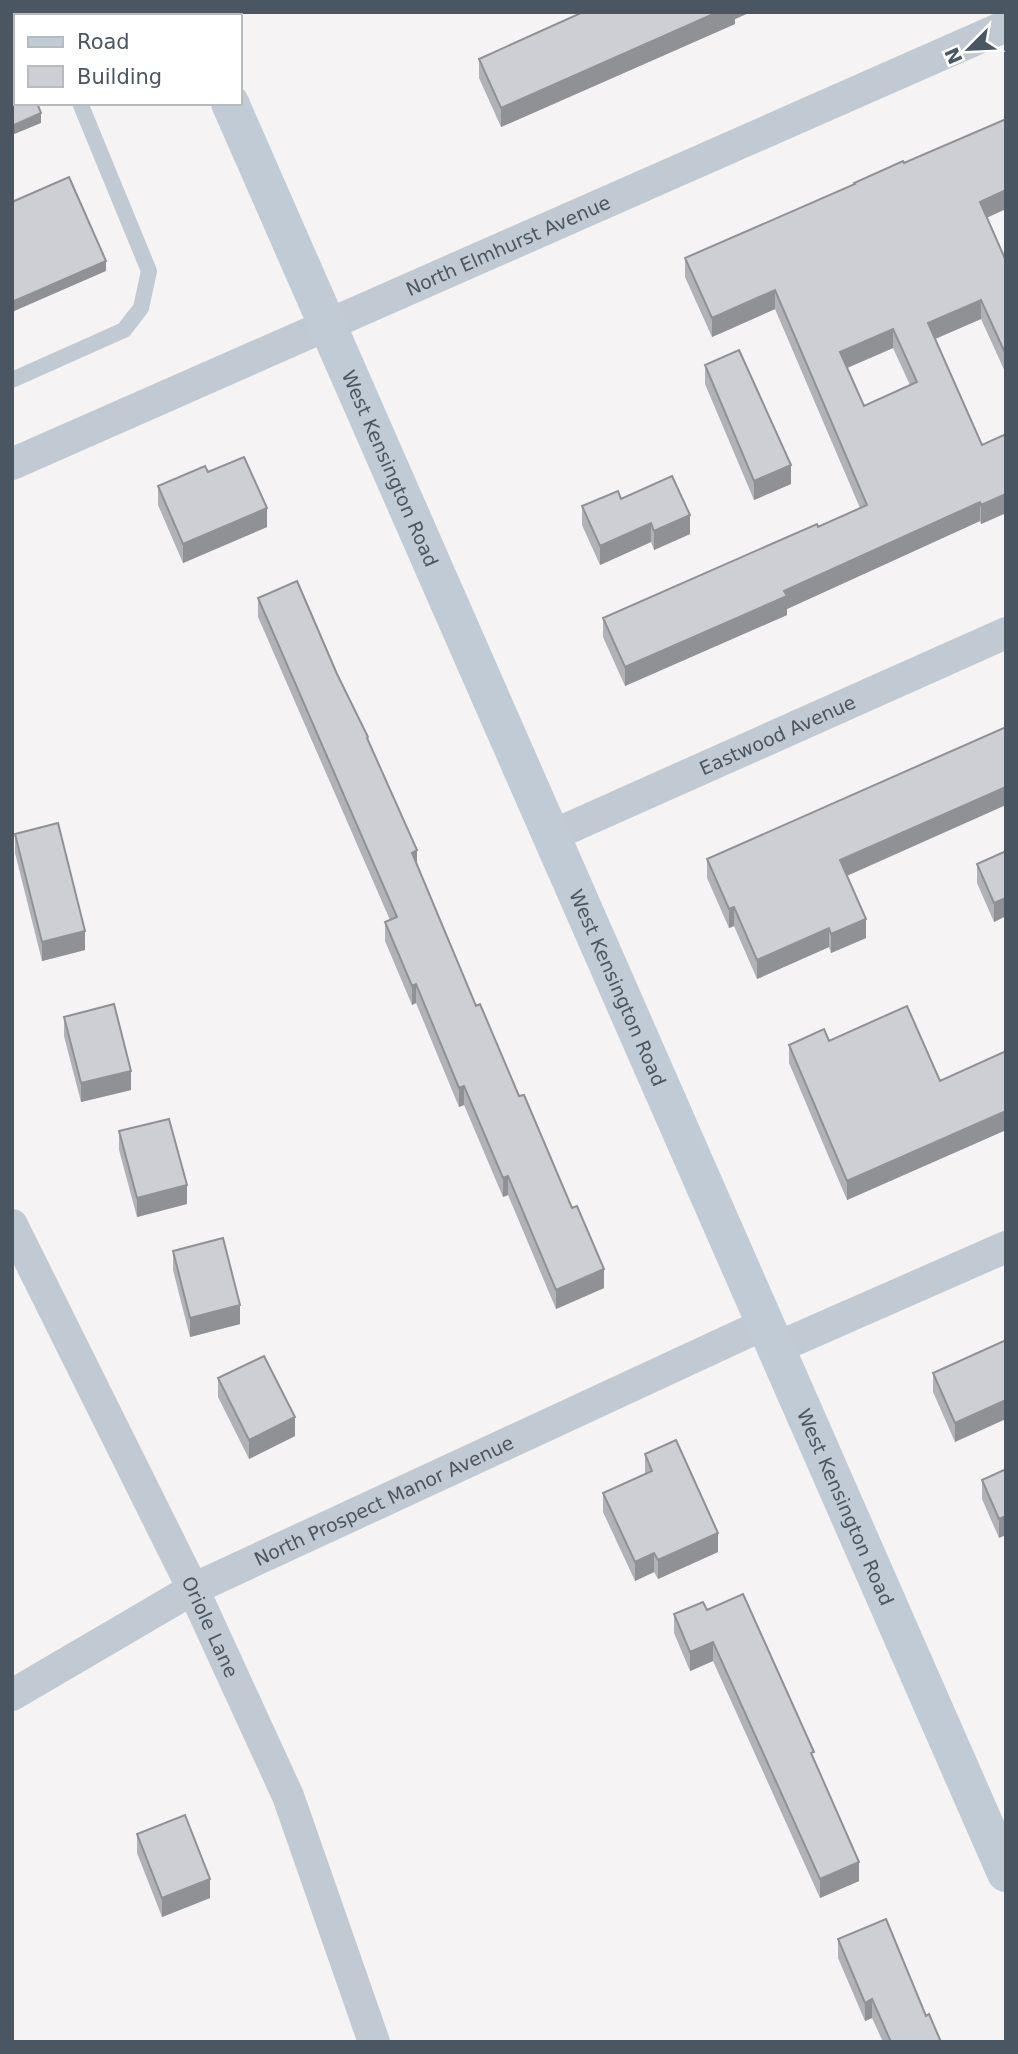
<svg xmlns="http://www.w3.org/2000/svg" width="1018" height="2054" viewBox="0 0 1018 2054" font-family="'DejaVu Sans',sans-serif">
	<rect width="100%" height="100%" fill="#f5f3f3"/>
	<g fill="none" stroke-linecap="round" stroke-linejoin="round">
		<!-- lane -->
		<path stroke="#c1cad2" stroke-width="16" d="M 42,12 L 43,16
			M 12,380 L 124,330 L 141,308 L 149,271 L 80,103"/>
		<!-- street -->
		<g stroke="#c1cad2" stroke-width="32">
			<path id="s1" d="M 12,464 L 1006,26"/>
			<path id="s2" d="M 551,836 L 1006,633"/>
			<path id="s3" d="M 12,1225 L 193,1589 L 288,1796 L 374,2042"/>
			<path d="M 776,1348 L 1006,1247"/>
			<path id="s4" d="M 12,1695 L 193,1589 L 765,1324"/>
		</g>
		<!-- secondary -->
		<g stroke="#c1cbd6" stroke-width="38">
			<path d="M 190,12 L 191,16"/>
			<path id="s5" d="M 230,103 L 1006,1873"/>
		</g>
	</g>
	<!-- wall -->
	<path fill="#b0b2b7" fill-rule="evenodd" d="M 583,12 L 751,12 L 735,19 L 735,24 L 501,127 L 479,78 L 479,59 Z
		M 904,163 L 987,218 L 1006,261 L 1006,374 L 981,319 L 935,339 L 982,445 L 1006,434 L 1006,513 L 981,524 L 980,521 L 787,609 L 787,615 L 625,686 L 603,637 L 603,618 L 860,508 L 775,309 L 712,337 L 685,277 L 685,258 L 854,185 L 854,183 ZM 893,348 L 910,385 L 864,406 L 847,368 Z
		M 705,365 L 791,484 L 754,500 L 705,384 Z
		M 208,472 L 267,527 L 183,563 L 158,505 L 158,486 Z
		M 621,499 L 690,534 L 654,550 L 651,542 L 600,565 L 582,525 L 582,506 Z
		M 258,598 L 337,674 L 368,742 L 417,865 L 476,1006 L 519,1096 L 604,1288 L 556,1309 L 508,1195 L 503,1197 L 464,1105 L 459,1107 L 416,1003 L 412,1005 L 385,941 L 385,922 L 390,920 L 258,617 Z
		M 15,834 L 85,950 L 42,961 L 15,853 Z
		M 1006,851 L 1006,916 L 994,922 L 977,883 L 977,864 Z
		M 707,859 L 847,876 L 866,938 L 831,953 L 829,947 L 757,979 L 734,926 L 729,928 L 707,878 Z
		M 64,1017 L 131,1090 L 81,1102 L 64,1036 Z
		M 829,1041 L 940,1081 L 1006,1051 L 1006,1130 L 847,1200 L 789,1063 L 789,1045 Z
		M 119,1131 L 187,1204 L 137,1217 L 119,1150 Z
		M 173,1251 L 240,1324 L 190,1337 L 173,1270 Z
		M 1006,1340 L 955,1442 L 933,1392 L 933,1373 Z
		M 218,1378 L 295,1436 L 249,1459 L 218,1397 Z
		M 645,1454 L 718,1552 L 658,1579 L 654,1572 L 635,1581 L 603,1512 L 603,1493 L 645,1474 Z
		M 1006,1469 L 999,1538 L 982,1499 L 982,1480 Z
		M 707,1610 L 859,1881 L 820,1898 L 713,1661 L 690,1671 L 674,1633 L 674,1614 Z
		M 137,1834 L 210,1898 L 162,1917 L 137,1853 Z
		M 838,1939 L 926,2016 L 941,2042 L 883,2042 L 872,2018 L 865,2021 L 838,1958 Z"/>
	<!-- shaded-wall -->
	<path fill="#909195" d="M 718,12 L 751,12 L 735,19 L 735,24 L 501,127 L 501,108 Z
		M 41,113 L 41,123 L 12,135 L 12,126 Z
		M 1006,190 L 1006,209 L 980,221 L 980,202 Z
		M 106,261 L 106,271 L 12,312 L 12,302 Z
		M 775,290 L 775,309 L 712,337 L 712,318 Z
		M 981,300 L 981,319 L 928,342 L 928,323 Z
		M 893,329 L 893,348 L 840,371 L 840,352 Z
		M 791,465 L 791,484 L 754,500 L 754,481 Z
		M 1006,494 L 1006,513 L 981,524 L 981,505 Z
		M 980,502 L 980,521 L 787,609 L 787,615 L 625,686 L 625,667 L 784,591 Z
		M 267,508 L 267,527 L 183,563 L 183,544 Z
		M 690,515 L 690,534 L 654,550 L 654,531 Z
		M 651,523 L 651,542 L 600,565 L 600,546 Z
		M 1006,787 L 1006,805 L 840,879 L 840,860 Z
		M 417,850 L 417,869 L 412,853 Z
		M 1006,898 L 1006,916 L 994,922 L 994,903 Z
		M 734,907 L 734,926 L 729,928 L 729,909 Z
		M 866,919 L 866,938 L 831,953 L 831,934 Z
		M 829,928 L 829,947 L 757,979 L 757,960 Z
		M 85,931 L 85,950 L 42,961 L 42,942 Z
		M 416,984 L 416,1003 L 412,1005 L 412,986 Z
		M 131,1071 L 131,1090 L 81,1102 L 81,1083 Z
		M 464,1086 L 464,1105 L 459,1107 L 459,1088 Z
		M 1006,1111 L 1006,1130 L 847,1200 L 847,1181 Z
		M 508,1176 L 508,1195 L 503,1197 L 503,1178 Z
		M 187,1185 L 187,1204 L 137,1217 L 137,1198 Z
		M 604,1269 L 604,1288 L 556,1309 L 556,1290 Z
		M 240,1305 L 240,1324 L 190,1337 L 190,1318 Z
		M 1006,1400 L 1006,1419 L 955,1442 L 955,1423 Z
		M 295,1417 L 295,1436 L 249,1459 L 249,1440 Z
		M 1006,1516 L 1006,1535 L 999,1538 L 999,1519 Z
		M 718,1533 L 718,1552 L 658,1579 L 658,1560 Z
		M 654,1553 L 654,1572 L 635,1581 L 635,1562 Z
		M 713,1642 L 713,1661 L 690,1671 L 690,1652 Z
		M 859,1862 L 859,1881 L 820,1898 L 820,1879 Z
		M 210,1879 L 210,1898 L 162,1917 L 162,1898 Z
		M 872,1999 L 872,2018 L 865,2021 L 865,2003 Z"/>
	<!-- building -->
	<path fill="#cdcfd5" stroke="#909195" stroke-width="2" fill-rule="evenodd" d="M 583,12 L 718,12 L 501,108 L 479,59 Z
		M 12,47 L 16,55 L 16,103 L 37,103 L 41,113 L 12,126 Z
		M 1006,119 L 1006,190 L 980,202 L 1006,261 L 1006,355 L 981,300 L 928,323 L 982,445 L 1006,434 L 1006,494 L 981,505 L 980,502 L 784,591 L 787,596 L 625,667 L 603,618 L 817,524 L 818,527 L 867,505 L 775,290 L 712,318 L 685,258 L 855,184 L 854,183 L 903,161 L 904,163 ZM 893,329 L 917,382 L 864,406 L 840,352 Z
		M 69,177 L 106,261 L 12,302 L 12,202 Z
		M 739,350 L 791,465 L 754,481 L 705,365 Z
		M 244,457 L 267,508 L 183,544 L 158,486 L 205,466 L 208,472 Z
		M 672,476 L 690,515 L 654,531 L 651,523 L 600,546 L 582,506 L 618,491 L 621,499 Z
		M 297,581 L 337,674 L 368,737 L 367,738 L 417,850 L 412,853 L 476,1006 L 480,1004 L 519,1096 L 524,1095 L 572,1208 L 577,1206 L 604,1269 L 556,1290 L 508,1176 L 503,1178 L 464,1086 L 459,1088 L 416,984 L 412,986 L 385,922 L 397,917 L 258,598 Z
		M 1006,727 L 1006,787 L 840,860 L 866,919 L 831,934 L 829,928 L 757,960 L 734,907 L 729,909 L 707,859 Z
		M 58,823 L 85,931 L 42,942 L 15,834 Z
		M 1006,851 L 1006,898 L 994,903 L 977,864 Z
		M 114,1004 L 131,1071 L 81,1083 L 64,1017 Z
		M 907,1006 L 940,1081 L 1006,1051 L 1006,1111 L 847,1181 L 789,1045 L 824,1029 L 829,1041 Z
		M 169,1119 L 187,1185 L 137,1198 L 119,1131 Z
		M 223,1238 L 240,1305 L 190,1318 L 173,1251 Z
		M 1006,1340 L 1006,1400 L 955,1423 L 933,1373 Z
		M 264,1356 L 295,1417 L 249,1440 L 218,1378 Z
		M 676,1440 L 718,1533 L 658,1560 L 654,1553 L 635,1562 L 603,1493 L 652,1471 L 645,1454 Z
		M 1006,1469 L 1006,1516 L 999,1519 L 982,1480 Z
		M 743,1594 L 814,1752 L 811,1753 L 859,1862 L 820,1879 L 713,1642 L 690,1652 L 674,1614 L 703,1602 L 707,1610 Z
		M 185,1815 L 210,1879 L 162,1898 L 137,1834 Z
		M 886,1919 L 926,2016 L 929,2014 L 941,2042 L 891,2042 L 872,1999 L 865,2003 L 838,1939 Z"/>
	<g text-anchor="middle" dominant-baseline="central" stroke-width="7" stroke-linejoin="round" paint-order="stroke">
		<!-- street labels -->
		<g font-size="19" fill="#4a5661" stroke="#fff">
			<text stroke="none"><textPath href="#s1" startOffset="542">North Elmhurst Avenue</textPath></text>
			<text stroke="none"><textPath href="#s5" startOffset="399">West Kensington Road</textPath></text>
			<text stroke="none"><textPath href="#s2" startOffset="248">Eastwood Avenue</textPath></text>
			<text stroke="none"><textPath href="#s5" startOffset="966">West Kensington Road</textPath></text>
			<text stroke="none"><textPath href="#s4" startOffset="420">North Prospect Manor Avenue</textPath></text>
			<text stroke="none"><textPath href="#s5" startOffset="1533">West Kensington Road</textPath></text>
			<text stroke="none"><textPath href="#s3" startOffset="448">Oriole Lane</textPath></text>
		</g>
	</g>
	<!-- border -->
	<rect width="1018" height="2054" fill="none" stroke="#4a5661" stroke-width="28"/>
	<!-- legend -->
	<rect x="14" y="14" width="228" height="91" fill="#ffffff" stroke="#b7bbc0" stroke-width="2"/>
	<rect x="28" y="37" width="35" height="10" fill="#c1cbd6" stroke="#b7bbc0" stroke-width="2"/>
	<text x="77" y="49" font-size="21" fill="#4a5661">Road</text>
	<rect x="28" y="66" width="35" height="21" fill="#cdcfd5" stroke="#b7bbc0" stroke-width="2"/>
	<text x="77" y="84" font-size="21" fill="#4a5661">Building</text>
	<!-- north arrow -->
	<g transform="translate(969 49) rotate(246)" stroke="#ffffff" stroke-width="5" paint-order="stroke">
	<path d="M0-5L12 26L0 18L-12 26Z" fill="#4a5661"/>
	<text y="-10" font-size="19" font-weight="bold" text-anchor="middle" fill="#4a5661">N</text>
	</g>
</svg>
